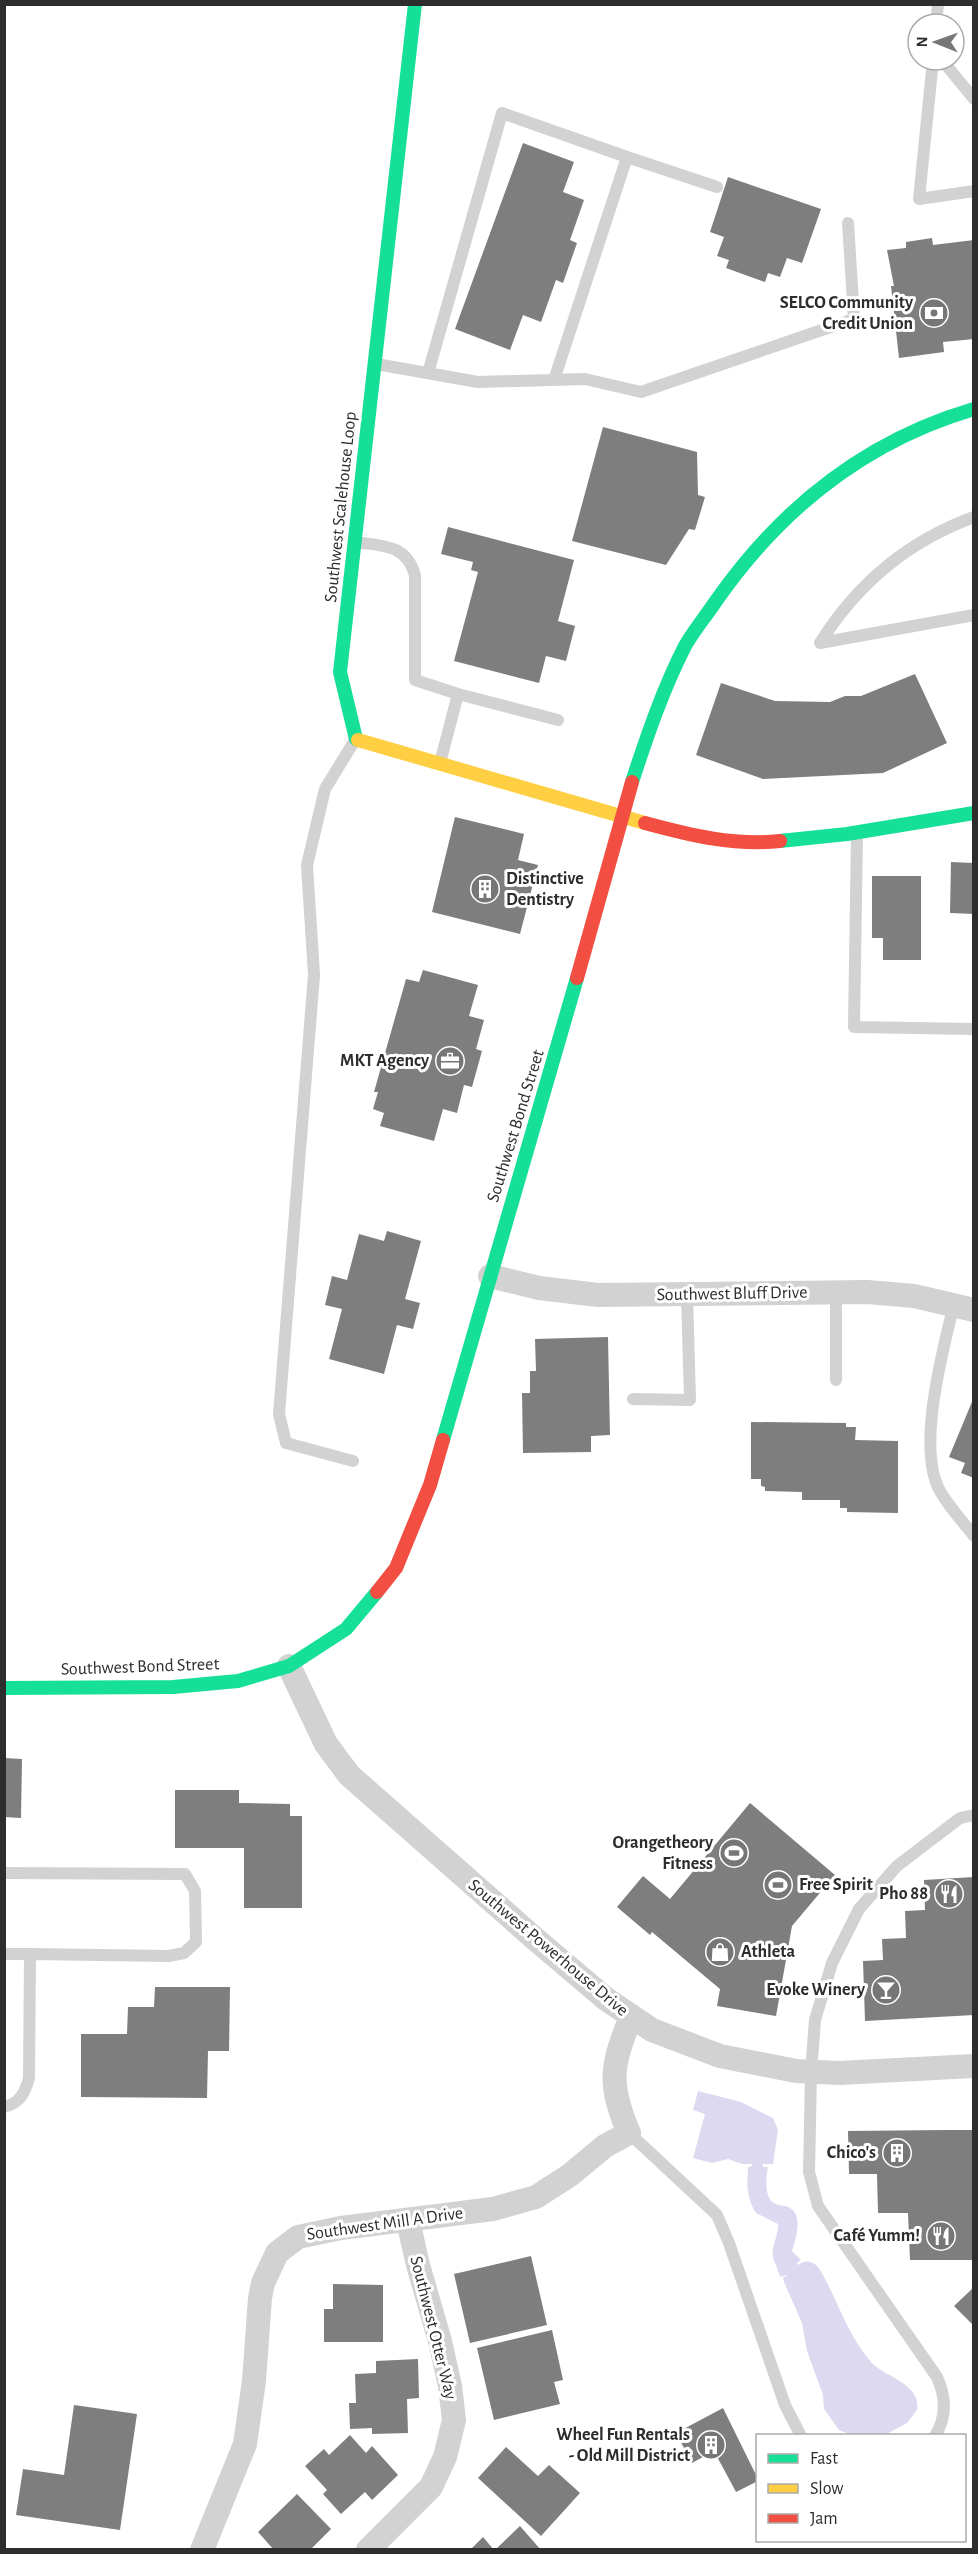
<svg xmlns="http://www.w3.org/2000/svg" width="978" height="2554" viewBox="0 0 978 2554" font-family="'Alegreya Sans',sans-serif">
	<rect width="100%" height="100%" fill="#fff"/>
	<!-- water -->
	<path fill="#ddd9f0" d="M 698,2091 L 741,2102 L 773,2118 L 778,2130 L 773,2164 L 763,2164 L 763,2167 L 768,2167 C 766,2176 764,2198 774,2203 C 778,2206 784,2205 788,2207 C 804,2213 796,2239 792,2251 L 801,2260 L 797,2263 L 798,2265 C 806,2259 813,2261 819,2268 C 838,2300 846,2333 871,2362 C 883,2376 922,2384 917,2410 L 907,2423 L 885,2435 L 851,2435 L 839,2430 L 824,2409 L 823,2395 L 807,2351 L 802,2323 L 784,2282 L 783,2278 L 789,2274 L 781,2277 C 777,2272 778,2268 775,2263 C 768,2249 779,2238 778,2224 L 756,2213 C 746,2197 747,2184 748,2167 L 751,2167 L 752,2164 L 742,2164 L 728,2159 L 712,2163 L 693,2158 L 705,2114 L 693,2110 Z"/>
	<!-- building -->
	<path fill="#7e7e7e" d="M 523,143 L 574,162 L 563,192 L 584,200 L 570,240 L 577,243 L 563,283 L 556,280 L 541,322 L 523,315 L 510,350 L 455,329 Z
		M 728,177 L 821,209 L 802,263 L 787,258 L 780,277 L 768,273 L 765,282 L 726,268 L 729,260 L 717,256 L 724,237 L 710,232 Z
		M 932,238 L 933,245 L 974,240 L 974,339 L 943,342 L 944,352 L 899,358 L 891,286 L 894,286 L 887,250 L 906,248 L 906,242 Z
		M 603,427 L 697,452 L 698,495 L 705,497 L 695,530 L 689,529 L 666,565 L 572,541 Z
		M 448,527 L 574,560 L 558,621 L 575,626 L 566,661 L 546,656 L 539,683 L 454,661 L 478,572 L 471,570 L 473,562 L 441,554 Z
		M 915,674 L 947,743 L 883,773 L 763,779 L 696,755 L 721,683 L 775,701 L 830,702 L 845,696 L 861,696 Z
		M 455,817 L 524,834 L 518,860 L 538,865 L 520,934 L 432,912 Z
		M 951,862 L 974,863 L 974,914 L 950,913 Z
		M 872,876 L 921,876 L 921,960 L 883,960 L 883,938 L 872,938 Z
		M 423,970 L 478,985 L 469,1016 L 484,1020 L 476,1049 L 482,1051 L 472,1087 L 464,1085 L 457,1113 L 443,1109 L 434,1141 L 380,1126 L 384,1113 L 373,1109 L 378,1092 L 374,1092 L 406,979 L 419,982 Z
		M 387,1231 L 421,1241 L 405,1299 L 420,1303 L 413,1329 L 397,1325 L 384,1374 L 329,1359 L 342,1309 L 325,1305 L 332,1276 L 347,1280 L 359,1234 L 384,1241 Z
		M 608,1337 L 610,1435 L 591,1436 L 591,1452 L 523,1453 L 522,1393 L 530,1393 L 530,1371 L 536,1371 L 535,1339 Z
		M 974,1397 L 974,1478 L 961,1473 L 965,1463 L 949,1457 Z
		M 751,1422 L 846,1423 L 846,1427 L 856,1427 L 855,1440 L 898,1441 L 898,1513 L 847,1512 L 847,1508 L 840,1508 L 840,1500 L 802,1500 L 802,1492 L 765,1491 L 765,1487 L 761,1486 L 761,1479 L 751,1479 Z
		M 4,1758 L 22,1759 L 21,1818 L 4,1817 Z
		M 175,1790 L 239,1790 L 239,1803 L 290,1804 L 290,1816 L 302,1816 L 302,1908 L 244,1908 L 244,1848 L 175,1848 Z
		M 750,1803 L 835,1875 L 792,1926 L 776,2016 L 717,2006 L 720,1989 L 652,1932 L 650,1935 L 617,1907 L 643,1876 L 670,1899 Z
		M 974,1877 L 974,2015 L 865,2021 L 863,1961 L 883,1960 L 882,1939 L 906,1938 L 905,1911 L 925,1910 L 924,1880 Z
		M 155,1987 L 230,1987 L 229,2051 L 208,2051 L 207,2098 L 81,2097 L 81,2034 L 127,2034 L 128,2007 L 154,2007 Z
		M 946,2130 L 974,2130 L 974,2260 L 910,2260 L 908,2213 L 878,2213 L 877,2174 L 849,2174 L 848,2131 Z
		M 531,2256 L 547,2325 L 470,2343 L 454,2274 Z
		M 333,2284 L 383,2285 L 383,2342 L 324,2342 L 324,2309 L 333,2309 Z
		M 974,2287 L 974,2326 L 954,2306 Z
		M 552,2330 L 563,2380 L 554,2382 L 560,2404 L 494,2420 L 477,2348 Z
		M 418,2359 L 419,2398 L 407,2399 L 408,2433 L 372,2434 L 372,2428 L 350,2429 L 349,2403 L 356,2403 L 355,2374 L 376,2373 L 376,2361 Z
		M 74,2405 L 137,2414 L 120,2530 L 16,2515 L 23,2469 L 64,2475 Z
		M 723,2408 L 758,2479 L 758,2481 L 736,2492 L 714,2451 L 692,2463 L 676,2433 Z
		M 350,2435 L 366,2453 L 372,2446 L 398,2475 L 372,2500 L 365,2492 L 341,2514 L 323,2494 L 327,2490 L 305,2466 L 324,2449 L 329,2455 Z
		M 506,2447 L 538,2476 L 549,2465 L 580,2493 L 541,2536 L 478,2478 Z
		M 297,2494 L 331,2529 L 310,2550 L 274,2550 L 258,2532 Z
		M 520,2526 L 541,2550 L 495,2550 Z
		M 483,2537 L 494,2550 L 470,2550 Z"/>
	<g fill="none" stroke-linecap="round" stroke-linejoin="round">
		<!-- lane -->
		<path stroke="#d2d2d2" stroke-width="12" d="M 936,24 L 938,4
			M 933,60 L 919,199 L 974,191
			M 942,60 L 974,99
			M 627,157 L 717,187
			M 376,364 L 478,382 L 585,379 L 641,392 L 854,319 L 848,223
			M 428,373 L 502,113 L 627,157 L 554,380
			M 974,517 C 908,541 857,584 820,643 L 974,615
			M 355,542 C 383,546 406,544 415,575 L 415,680 L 458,694 L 440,763
			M 458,694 L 558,720
			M 857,834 L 854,1027 L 974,1029
			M 836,1293 L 836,1380
			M 954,1304 C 943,1350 916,1448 940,1491 C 949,1507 963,1522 974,1536
			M 633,1399 L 690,1400 L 687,1295
			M 353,1461 L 286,1443 L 279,1414 L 314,975 L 307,865 L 325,789 L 355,740
			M 4,1873 L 185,1874 L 195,1891 L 196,1942 L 184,1953 L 169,1956 L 30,1954 L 29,2078 C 25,2093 20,2103 4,2107
			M 4,1954 L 30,1954
			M 629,2133 L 717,2215 L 729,2243 L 785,2405 L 801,2436
			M 935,2436 C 947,2417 946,2397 937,2377 L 818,2206 L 809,2172 L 811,2072 L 815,2020 L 832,1963 L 859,1909 L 897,1866 L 960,1818 L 974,1815"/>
		<!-- street -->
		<path stroke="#d2d2d2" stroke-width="24" d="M 490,1276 L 539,1288 L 598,1295 L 867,1292 L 914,1296 L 974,1310
			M 289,1666 L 326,1744 L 349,1775 L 534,1938 L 606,1999 L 652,2030 L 720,2056 L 796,2071 L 839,2073 L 974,2066
			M 202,2550 L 245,2444 L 254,2381 L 260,2298 L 263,2283 L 277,2253 L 298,2237 L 341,2228 L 493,2209 L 536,2197 L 570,2175 L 605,2146 L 629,2133 C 608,2084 611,2066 631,2017
			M 368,2550 L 431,2487 L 445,2457 L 454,2420 L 450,2386 L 440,2341 L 418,2265 L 408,2221"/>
		<!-- fast -->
		<path stroke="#16e098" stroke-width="14" d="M 358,740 L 356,739 L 340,672 L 415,4
			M 632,782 C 647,736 663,689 685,646 C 694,630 706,616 716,601 C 781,508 865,441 974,409
			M 780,841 L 847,834 L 974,813
			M 443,1440 L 577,978
			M 4,1688 L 173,1687 L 238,1681 L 289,1666 L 346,1629 L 377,1592"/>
		<!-- slow -->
		<path stroke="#ffcf43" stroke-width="14" d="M 358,740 L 645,823"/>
		<!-- jam -->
		<path stroke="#f24e42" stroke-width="14" d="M 645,823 C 689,835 734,846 780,841
			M 577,978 L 632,782
			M 377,1592 L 396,1568 L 430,1485 L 443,1440"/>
	</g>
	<!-- icons -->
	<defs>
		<g id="bank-disc" transform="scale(1.5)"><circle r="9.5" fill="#767676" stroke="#fff"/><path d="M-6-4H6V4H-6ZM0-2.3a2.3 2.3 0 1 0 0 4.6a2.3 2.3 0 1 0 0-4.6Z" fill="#fff"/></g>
		<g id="building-disc" transform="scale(1.5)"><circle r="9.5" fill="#767676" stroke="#fff"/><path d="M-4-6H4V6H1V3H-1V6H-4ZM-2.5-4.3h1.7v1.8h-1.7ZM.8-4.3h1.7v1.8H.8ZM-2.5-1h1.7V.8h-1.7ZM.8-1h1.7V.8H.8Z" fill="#fff"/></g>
		<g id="office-disc" transform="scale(1.5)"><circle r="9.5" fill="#767676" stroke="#fff"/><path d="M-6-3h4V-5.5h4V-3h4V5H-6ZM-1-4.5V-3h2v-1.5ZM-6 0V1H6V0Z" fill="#fff"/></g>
		<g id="stadium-disc" transform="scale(1.5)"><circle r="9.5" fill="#767676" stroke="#fff"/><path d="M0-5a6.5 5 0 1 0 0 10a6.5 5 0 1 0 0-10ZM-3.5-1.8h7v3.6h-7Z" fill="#fff"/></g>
		<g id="restaurant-disc" transform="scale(1.5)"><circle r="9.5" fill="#767676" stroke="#fff"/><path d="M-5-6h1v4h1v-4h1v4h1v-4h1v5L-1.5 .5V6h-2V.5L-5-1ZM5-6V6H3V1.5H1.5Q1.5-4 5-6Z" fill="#fff"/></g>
		<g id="shop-disc" transform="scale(1.5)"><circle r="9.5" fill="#767676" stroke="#fff"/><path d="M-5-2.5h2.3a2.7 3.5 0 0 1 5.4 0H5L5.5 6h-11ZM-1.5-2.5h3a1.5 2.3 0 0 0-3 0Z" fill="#fff"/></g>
		<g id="bar-disc" transform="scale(1.5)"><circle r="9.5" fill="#767676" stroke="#fff"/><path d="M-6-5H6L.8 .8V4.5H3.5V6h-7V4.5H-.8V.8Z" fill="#fff"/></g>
	</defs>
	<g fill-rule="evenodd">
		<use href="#bank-disc" x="934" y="313"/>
		<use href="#building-disc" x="485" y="889"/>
		<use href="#office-disc" x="450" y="1061"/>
		<use href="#stadium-disc" x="734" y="1853"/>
		<use href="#stadium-disc" x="778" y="1885"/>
		<use href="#restaurant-disc" x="949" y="1894"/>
		<use href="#shop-disc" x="720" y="1952"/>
		<use href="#bar-disc" x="886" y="1990"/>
		<use href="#building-disc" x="897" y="2153"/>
		<use href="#restaurant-disc" x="941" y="2236"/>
		<use href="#building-disc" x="711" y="2445"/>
	</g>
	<g text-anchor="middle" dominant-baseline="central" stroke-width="6" stroke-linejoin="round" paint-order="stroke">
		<!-- poi labels -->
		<g font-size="18" font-weight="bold" fill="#2d2d2d" stroke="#fff" text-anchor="end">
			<text x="913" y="303">SELCO Community<tspan x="913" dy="21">Credit Union</tspan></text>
			<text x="506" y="879" text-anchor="start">Distinctive<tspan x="506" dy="21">Dentistry</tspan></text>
			<text x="429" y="1061">MKT Agency</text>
			<text x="713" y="1843">Orangetheory<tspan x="713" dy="21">Fitness</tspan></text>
			<text x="799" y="1885" text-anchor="start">Free Spirit</text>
			<text x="928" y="1894">Pho 88</text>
			<text x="741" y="1952" text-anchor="start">Athleta</text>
			<text x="865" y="1990">Evoke Winery</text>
			<text x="876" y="2153">Chico's</text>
			<text x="920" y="2236">Café Yumm!</text>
			<text x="690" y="2435">Wheel Fun Rentals<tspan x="690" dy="21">- Old Mill District</tspan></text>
		</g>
		<!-- street labels -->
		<g font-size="18" fill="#2d2d2d" stroke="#fff">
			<text transform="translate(341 507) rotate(-84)">Southwest Scalehouse Loop</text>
			<text transform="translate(516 1126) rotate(-73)">Southwest Bond Street</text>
			<text transform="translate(732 1294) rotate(-1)">Southwest Bluff Drive</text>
			<text transform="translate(140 1667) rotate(-2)">Southwest Bond Street</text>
			<text transform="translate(548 1948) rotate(40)">Southwest Powerhouse Drive</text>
			<text transform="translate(385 2224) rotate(-8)">Southwest Mill A Drive</text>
			<text transform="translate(433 2328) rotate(76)">Southwest Otter Way</text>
		</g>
	</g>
	<!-- border -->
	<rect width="978" height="2554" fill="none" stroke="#2d2d2d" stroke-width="12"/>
	<!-- legend -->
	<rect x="756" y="2434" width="210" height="108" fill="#ffffff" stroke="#ababab" stroke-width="1.5"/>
	<rect x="768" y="2454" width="30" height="9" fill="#16e098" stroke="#ababab" stroke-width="1.5"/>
	<text x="810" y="2464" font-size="18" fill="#2d2d2d">Fast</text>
	<rect x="768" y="2484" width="30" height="9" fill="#ffcf43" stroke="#ababab" stroke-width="1.5"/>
	<text x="810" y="2494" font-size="18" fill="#2d2d2d">Slow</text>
	<rect x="768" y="2514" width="30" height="9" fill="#f24e42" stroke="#ababab" stroke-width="1.5"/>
	<text x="810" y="2524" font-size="18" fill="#2d2d2d">Jam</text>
	<!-- north arrow -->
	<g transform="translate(936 42) rotate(271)"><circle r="28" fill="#ffffff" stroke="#ababab" stroke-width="1.5"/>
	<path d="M0-4.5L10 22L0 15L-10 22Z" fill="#767676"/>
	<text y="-9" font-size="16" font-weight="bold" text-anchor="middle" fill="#2d2d2d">N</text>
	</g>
</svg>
